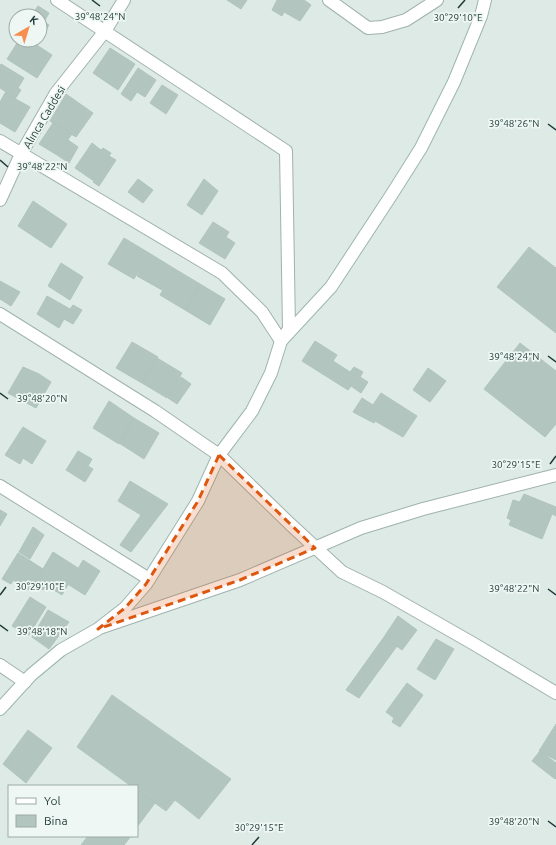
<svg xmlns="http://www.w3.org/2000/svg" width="556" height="845" viewBox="0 0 556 845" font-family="Ubuntu,sans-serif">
	<rect width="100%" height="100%" fill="#ddeae6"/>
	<!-- building -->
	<path fill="#b3c5bf" stroke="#b0c4be" d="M 227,0 L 247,0 L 241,9 Z
		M 277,0 L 304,0 L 311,5 L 300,21 L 284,12 L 282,16 L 272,10 Z
		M 38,6 L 49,13 L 44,22 L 49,25 L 39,42 L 37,40 L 40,40 L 40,16 L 31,16 Z
		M 19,40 L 29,40 L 52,55 L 37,78 L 7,59 Z
		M 110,48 L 135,64 L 118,90 L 93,73 Z
		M 1,64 L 24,78 L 18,88 L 21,90 L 15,99 L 5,93 L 6,92 L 0,88 L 0,66 Z
		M 138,68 L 156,80 L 145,97 L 137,92 L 131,101 L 121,94 Z
		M 162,85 L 178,95 L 166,114 L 150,103 Z
		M 5,93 L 30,107 L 15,132 L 0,123 L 0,102 Z
		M 66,94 L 93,113 L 76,137 L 50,121 Z
		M 53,123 L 72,134 L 57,155 L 39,144 Z
		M 68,140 L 78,147 L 69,163 L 57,155 Z
		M 92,143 L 101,150 L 103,148 L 111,153 L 109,156 L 116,160 L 99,186 L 93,182 L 94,181 L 75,168 Z
		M 138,179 L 153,190 L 143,203 L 128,192 Z
		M 204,179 L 218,191 L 202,215 L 187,205 Z
		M 33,201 L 67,224 L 51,248 L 18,226 Z
		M 213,222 L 229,232 L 226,237 L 235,243 L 225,259 L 199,243 Z
		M 124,238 L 149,253 L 134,279 L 108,264 Z
		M 529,247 L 556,268 L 556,333 L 497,287 Z
		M 149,253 L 175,269 L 162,290 L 137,276 Z
		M 61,263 L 83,277 L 70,300 L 48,286 Z
		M 175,269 L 200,284 L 185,310 L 160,295 Z
		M 0,281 L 20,292 L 11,306 L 0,299 Z
		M 200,284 L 225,299 L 210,325 L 185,310 Z
		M 47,296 L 70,309 L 73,305 L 82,310 L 73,324 L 64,319 L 59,328 L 37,314 Z
		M 315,341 L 337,355 L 333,361 L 350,372 L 354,367 L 363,372 L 360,377 L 368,382 L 361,393 L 351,386 L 348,390 L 302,361 Z
		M 132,342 L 158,357 L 142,383 L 116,368 Z
		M 520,343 L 556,371 L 556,424 L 545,437 L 484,389 Z
		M 157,358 L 182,373 L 167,398 L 142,383 Z
		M 23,367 L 39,374 L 51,382 L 36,408 L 8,393 Z
		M 428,368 L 446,381 L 430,402 L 413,390 Z
		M 181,377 L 191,384 L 177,404 L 168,398 L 175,385 Z
		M 381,393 L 417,416 L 403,437 L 375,421 L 374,423 L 353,412 L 362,398 L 373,405 Z
		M 109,401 L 134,418 L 119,444 L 93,428 Z
		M 134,418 L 159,433 L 144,459 L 119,443 Z
		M 23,427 L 46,441 L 32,464 L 23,458 L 20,464 L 5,455 Z
		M 78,451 L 92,459 L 88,466 L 93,469 L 85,482 L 66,470 Z
		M 130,481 L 168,504 L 131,552 L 120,545 L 141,515 L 118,501 Z
		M 524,494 L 556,507 L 556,516 L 552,514 L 542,539 L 509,525 L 511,520 L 507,518 L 513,500 L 520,502 Z
		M 0,510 L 7,514 L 0,526 Z
		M 33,527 L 44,535 L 30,559 L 19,552 Z
		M 53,552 L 78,568 L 62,595 L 46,585 L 43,590 L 34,584 Z
		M 18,553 L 43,569 L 34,584 L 32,583 L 29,590 L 13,580 L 11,584 L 2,579 Z
		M 83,560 L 100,571 L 85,595 L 69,585 Z
		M 30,597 L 46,607 L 29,635 L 12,626 Z
		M 48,610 L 69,622 L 49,649 L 32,637 Z
		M 398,616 L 417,630 L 402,650 L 384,637 Z
		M 384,637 L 397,646 L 359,698 L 346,690 Z
		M 436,639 L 454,649 L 435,680 L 417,669 Z
		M 407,683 L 423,695 L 400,727 L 392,722 L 394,718 L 386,712 Z
		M 112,695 L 231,779 L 199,819 L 175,800 L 166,811 L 137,790 L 137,786 L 131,786 L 77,747 Z
		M 556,724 L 556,760 L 539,751 Z
		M 28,730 L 52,748 L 26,783 L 3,764 Z
		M 540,751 L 556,763 L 556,778 L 555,779 L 532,761 Z
		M 137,790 L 155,803 L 137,827 Z
		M 88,836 L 131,836 L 124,845 L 81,845 Z"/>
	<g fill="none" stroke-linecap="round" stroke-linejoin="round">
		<!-- street casing -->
		<g stroke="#a0b2ae" stroke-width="14">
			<path id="street" d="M 329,0 L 368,28 L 382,27 L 406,20 L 437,0
				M 0,141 L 222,273 L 262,312 L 281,341 L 289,329 L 286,151 L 57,0
				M 0,200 L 21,154 L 56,93 L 105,31 L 124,0
				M 0,314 L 155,411 L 219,455 L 290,524 L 342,572 L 383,592 L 474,644 L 556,693
				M 0,486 L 149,579
				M 102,627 L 240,580 L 361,528 L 423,509 L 556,475
				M 0,665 L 25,682"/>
		</g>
		<!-- secondary casing -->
		<g stroke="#9cb6b0" stroke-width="14">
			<path id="secondary" d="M 0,709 L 31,675 L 61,650 L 98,629 L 125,608 L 146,584 L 198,501 L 219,455 L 252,411 L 271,373 L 281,341 L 331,287 L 392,194 L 421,148 L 454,82 L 481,16 L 485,0"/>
		</g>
		<!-- street -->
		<use href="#street" stroke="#fff" stroke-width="12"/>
		<!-- secondary -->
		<use href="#secondary" stroke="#fff" stroke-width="12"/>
	</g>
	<!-- marked area -->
	<path fill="#de570e" fill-opacity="0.2" stroke="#de570e" stroke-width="3" stroke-dasharray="8 5" stroke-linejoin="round" d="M 219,455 L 315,548 L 240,580 L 98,629 L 125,608 L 146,584 L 198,501 Z"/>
	<!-- ticks -->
	<path fill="none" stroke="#1f3a36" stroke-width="1.5" d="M 92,0 L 100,6M 458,8 L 465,0M 548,124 L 556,130M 0,160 L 8,167M 548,356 L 556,362M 0,393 L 8,399M 550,464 L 556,456M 548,589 L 556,595M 0,595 L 6,587M 0,625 L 8,631M 548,821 L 556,827M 252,845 L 259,837"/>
	<g text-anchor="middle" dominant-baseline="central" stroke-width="3.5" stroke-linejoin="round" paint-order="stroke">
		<!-- street labels -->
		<g font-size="11" fill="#1f3a36" stroke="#eef7f3">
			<text transform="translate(44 117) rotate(-59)">Alınca Caddesi</text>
		</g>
	</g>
	<g font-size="10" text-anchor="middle" fill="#1f3a36" stroke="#eef7f3" stroke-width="3.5" stroke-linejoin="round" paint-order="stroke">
		<text x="100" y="20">39°48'24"N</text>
		<text x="458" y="21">30°29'10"E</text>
		<text x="514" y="127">39°48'26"N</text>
		<text x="42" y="170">39°48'22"N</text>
		<text x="514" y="360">39°48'24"N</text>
		<text x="42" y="402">39°48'20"N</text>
		<text x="516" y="468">30°29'15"E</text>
		<text x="40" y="590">30°29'10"E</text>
		<text x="514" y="592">39°48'22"N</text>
		<text x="42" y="635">39°48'18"N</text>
		<text x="514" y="825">39°48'20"N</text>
		<text x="259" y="831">30°29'15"E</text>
	</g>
	<!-- legend -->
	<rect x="8" y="785" width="130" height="52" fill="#eef7f3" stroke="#9baba7"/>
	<rect x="16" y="798" width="20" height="6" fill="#ffffff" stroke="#9baba7"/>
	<text x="44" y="805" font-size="12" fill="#1f3a36">Yol</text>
	<rect x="16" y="815" width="20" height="12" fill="#b3c5bf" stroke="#9baba7"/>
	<text x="44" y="825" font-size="12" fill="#1f3a36">Bina</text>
	<!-- north arrow -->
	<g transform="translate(28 28) rotate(38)"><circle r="19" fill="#eef7f3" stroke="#9baba7"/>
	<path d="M0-3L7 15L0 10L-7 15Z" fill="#f78e4f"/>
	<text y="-6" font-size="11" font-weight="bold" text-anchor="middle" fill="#1f3a36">K</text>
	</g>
</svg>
